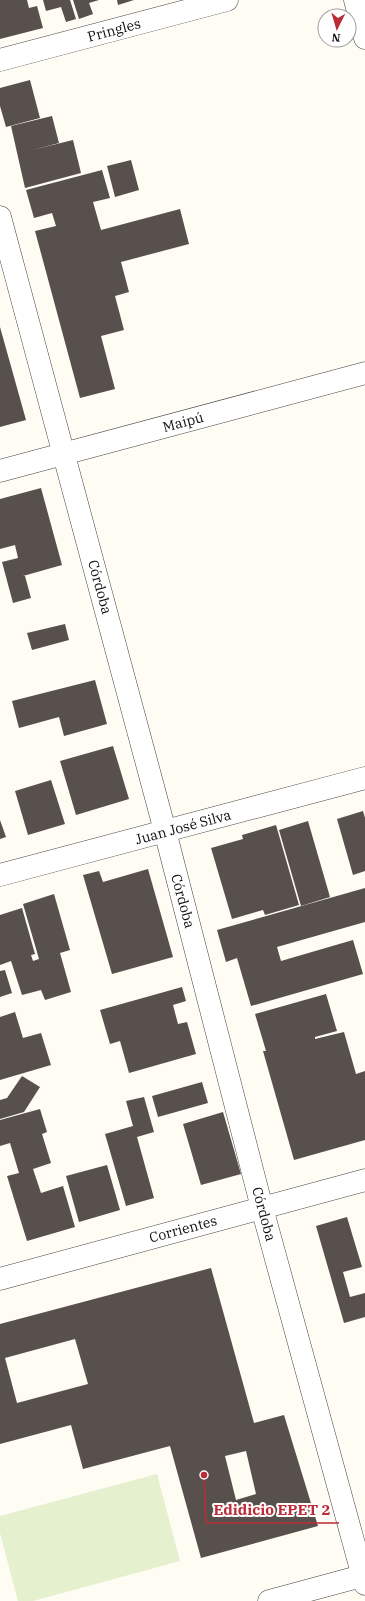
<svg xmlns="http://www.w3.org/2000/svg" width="365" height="1601" viewBox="0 0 365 1601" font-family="'IBM Plex Serif',serif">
	<rect width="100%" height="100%" fill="#fefcf3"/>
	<!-- pitch -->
	<path fill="#e5f0ce" d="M 157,1474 L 180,1561 L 33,1601 L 18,1601 L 0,1533 L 0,1516 Z"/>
	<!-- building -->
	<path fill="#58504c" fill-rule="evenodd" d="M 0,0 L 27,0 L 29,8 L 37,6 L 43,28 L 0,39 Z
		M 43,0 L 70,0 L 76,19 L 66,22 L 61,7 L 46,11 Z
		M 73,0 L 99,0 L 89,3 L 93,14 L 79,19 Z
		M 117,0 L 134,0 L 118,5 Z
		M 30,80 L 40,118 L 6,127 L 0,106 L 0,88 Z
		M 52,116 L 59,143 L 32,150 L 73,140 L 81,173 L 25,188 L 11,126 Z
		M 131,160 L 139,190 L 115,197 L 107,166 Z
		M 102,170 L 110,198 L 93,202 L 101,230 L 180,209 L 189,244 L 121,262 L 129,292 L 115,296 L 124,330 L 101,336 L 115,389 L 80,398 L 35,231 L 56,226 L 52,213 L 34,218 L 26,190 Z
		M 0,327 L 26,420 L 0,427 Z
		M 41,488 L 62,565 L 23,576 L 25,576 L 31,598 L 13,603 L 2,562 L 18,558 L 15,545 L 0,549 L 0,499 Z
		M 65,624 L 69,640 L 32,650 L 27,633 Z
		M 95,680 L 107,724 L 64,736 L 59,717 L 19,728 L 12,701 Z
		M 113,746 L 129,799 L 76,815 L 60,761 Z
		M 51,780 L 65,824 L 28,835 L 15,791 Z
		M 363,811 L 365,818 L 365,871 L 353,875 L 337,819 Z
		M 0,820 L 6,837 L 0,839 Z
		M 308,821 L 330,897 L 301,906 L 279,830 Z
		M 276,825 L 299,905 L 265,915 L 263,910 L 232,919 L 211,848 L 243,839 L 242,835 Z
		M 148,869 L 173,957 L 112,974 L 83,875 L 99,871 L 103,882 Z
		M 365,888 L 365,922 L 277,947 L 281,961 L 353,940 L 363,974 L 251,1006 L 237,958 L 226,962 L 217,930 Z
		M 54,894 L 70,950 L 60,953 L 71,992 L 45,1000 L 41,990 L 22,995 L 11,961 L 0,965 L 0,915 L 22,908 L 35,954 L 31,955 L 33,961 L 39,959 L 23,904 Z
		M 5,970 L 12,993 L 0,997 L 0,971 Z
		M 182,987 L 186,1001 L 173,1005 L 178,1024 L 187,1022 L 196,1054 L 129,1073 L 120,1041 L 110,1044 L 100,1010 Z
		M 326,994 L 337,1031 L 315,1037 L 315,1039 L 344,1032 L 356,1074 L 365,1071 L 365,1140 L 294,1160 L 263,1051 L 266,1051 L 255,1014 Z
		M 15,1012 L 23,1038 L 41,1033 L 51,1065 L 0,1080 L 0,1017 Z
		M 22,1076 L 40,1087 L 24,1112 L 0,1119 L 0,1100 L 7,1098 Z
		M 202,1082 L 208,1103 L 158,1117 L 152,1096 Z
		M 144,1097 L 154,1132 L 137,1137 L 154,1198 L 126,1206 L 105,1134 L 133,1126 L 126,1101 Z
		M 40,1109 L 47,1132 L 42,1134 L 51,1163 L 33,1169 L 41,1193 L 63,1186 L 75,1227 L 27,1241 L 7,1176 L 19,1173 L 10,1143 L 0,1146 L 0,1120 Z
		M 223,1112 L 241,1174 L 201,1185 L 183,1124 Z
		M 107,1165 L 120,1210 L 79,1222 L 66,1176 Z
		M 347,1217 L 362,1267 L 343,1272 L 350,1297 L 365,1293 L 365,1317 L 344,1323 L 316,1226 Z
		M 211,1268 L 254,1423 L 284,1415 L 318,1526 L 201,1558 L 170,1446 L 83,1469 L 71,1425 L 0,1444 L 0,1324 ZM 75,1339 L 88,1384 L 17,1403 L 5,1358 ZM 246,1451 L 256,1494 L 236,1500 L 225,1456 Z"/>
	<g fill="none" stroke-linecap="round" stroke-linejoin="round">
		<!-- minor casing -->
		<g stroke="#424242" stroke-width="23">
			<path id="minor" d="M 355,0 L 365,38
				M 0,60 L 227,0
				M 0,217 L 165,831 L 262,1208 L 365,1584
				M 0,471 L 365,373
				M 0,875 L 365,778
				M 0,1279 L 365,1180
				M 269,1601 L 365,1575"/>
		</g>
		<!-- minor -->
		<use href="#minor" stroke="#fff" stroke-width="22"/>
	</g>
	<g text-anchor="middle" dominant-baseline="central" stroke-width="4" stroke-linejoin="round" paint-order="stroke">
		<!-- street labels -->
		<g font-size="14" fill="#0f0f0f" stroke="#fff">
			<text transform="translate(114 30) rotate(-15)">Pringles</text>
			<text transform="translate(183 422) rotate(-15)">Maipú</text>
			<text transform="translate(100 587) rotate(75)">Córdoba</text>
			<text transform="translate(183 827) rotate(-15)">Juan José Silva</text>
			<text transform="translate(183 901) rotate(75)">Córdoba</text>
			<text transform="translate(264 1214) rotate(75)">Córdoba</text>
			<text transform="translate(183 1229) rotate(-15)">Corrientes</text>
		</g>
	</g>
	<!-- callouts -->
	<path fill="none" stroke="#bb2c38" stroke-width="1.5" d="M204 1475L206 1523H339"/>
	<circle fill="#bb2c38" stroke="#fff" stroke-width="1.5" cx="204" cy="1475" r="4"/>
	<g font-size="15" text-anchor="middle" font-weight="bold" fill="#bb2c38" stroke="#fff" stroke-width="4" stroke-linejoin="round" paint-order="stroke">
		<text x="272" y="1515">Edidicio EPET 2</text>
	</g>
	<!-- north arrow -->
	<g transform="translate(337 28) rotate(185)"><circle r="19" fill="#ffffff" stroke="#9f9f9f"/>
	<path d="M0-3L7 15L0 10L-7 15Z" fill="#bb2c38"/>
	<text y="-6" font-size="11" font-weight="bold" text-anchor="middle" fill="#0f0f0f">N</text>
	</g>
</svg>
